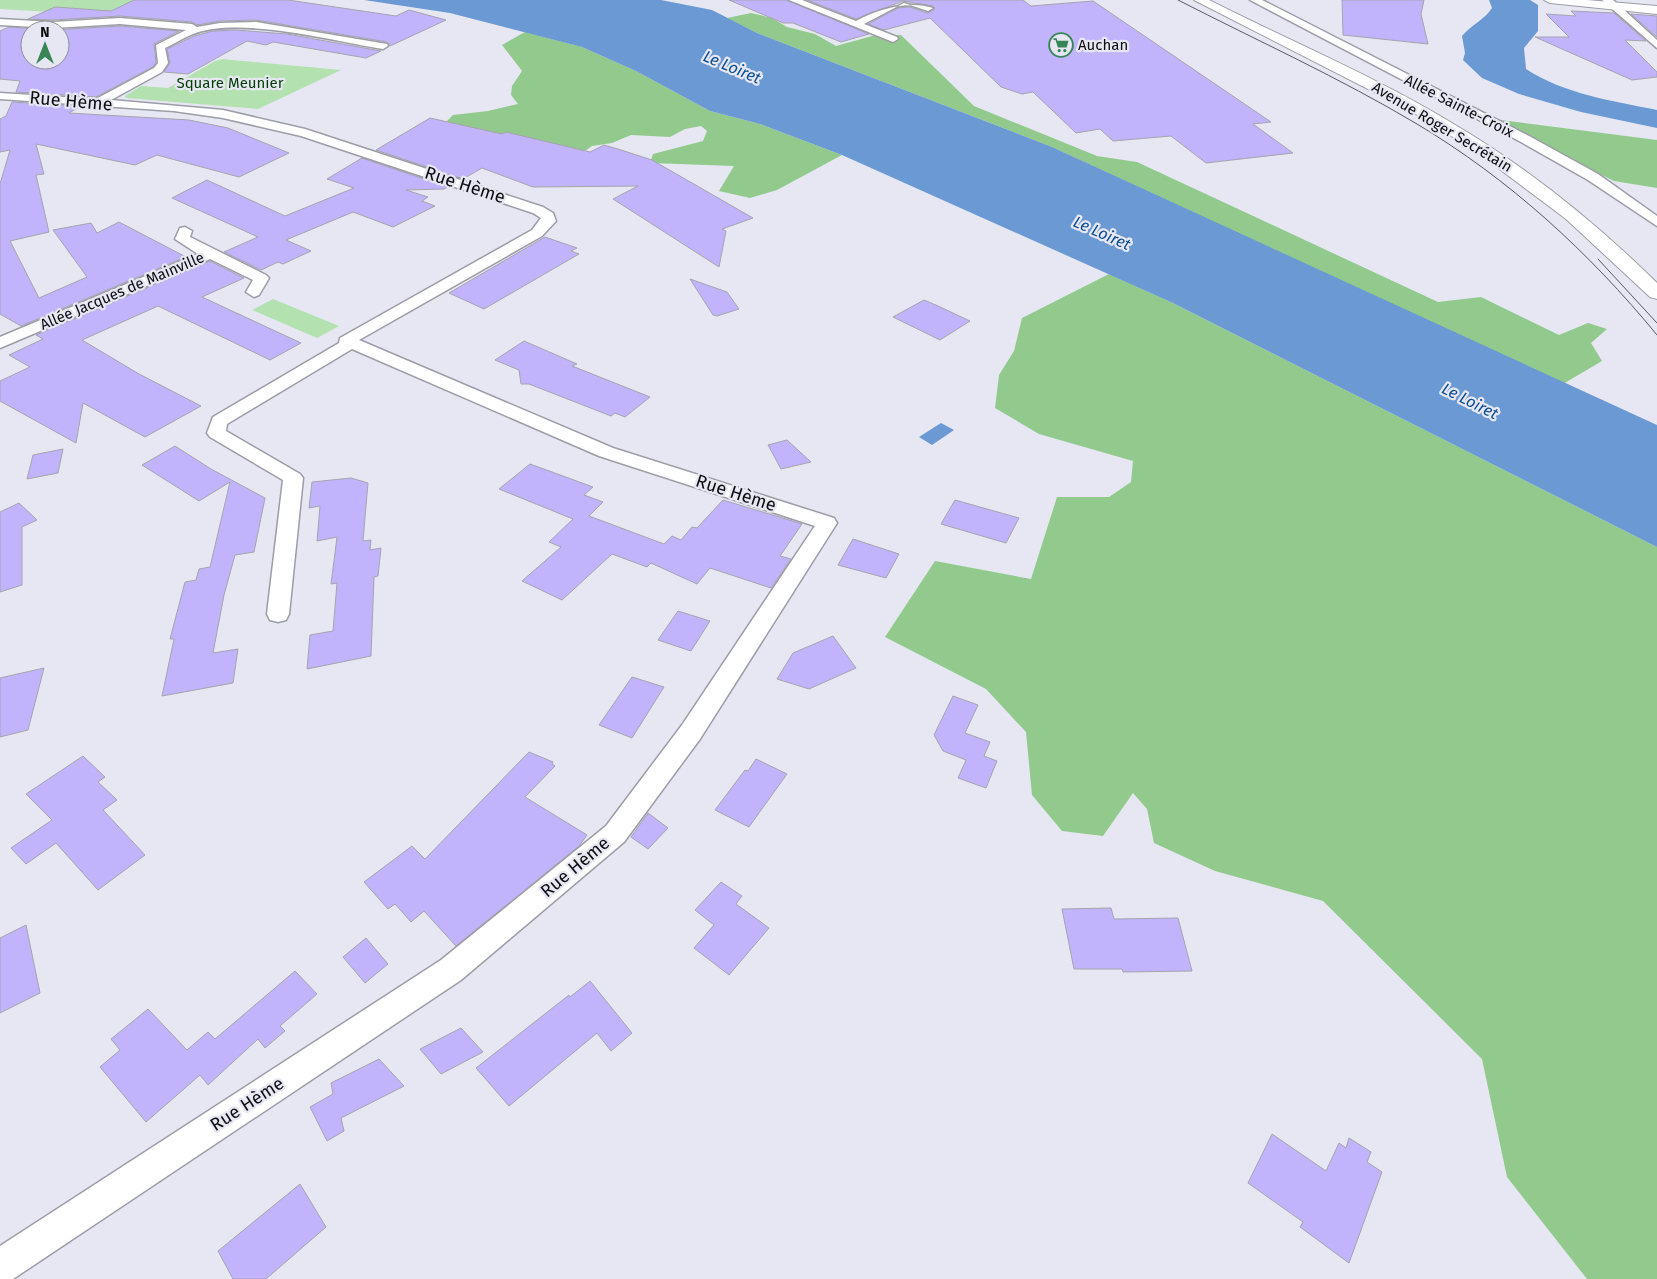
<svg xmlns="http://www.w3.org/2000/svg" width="1657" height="1279" viewBox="0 0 1657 1279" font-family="'Fira Sans',sans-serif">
	<rect width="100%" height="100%" fill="#e6e7f2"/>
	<!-- green -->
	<path fill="#b3e2b0" d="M 0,0 L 235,0 L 102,15 L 0,9 Z
		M 222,59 L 341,70 L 258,109 L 126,98 L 125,96 L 141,86 L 168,88 L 215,61 Z
		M 273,299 L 339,326 L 317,338 L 252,310 Z"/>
	<!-- forest -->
	<path fill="#92ca8e" d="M 751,13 L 772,18 L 787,27 L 815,34 L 836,46 L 872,36 L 901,35 L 974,106 L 1097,156 L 1137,162 L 1438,302 L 1481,297 L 1559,335 L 1588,323 L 1607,329 L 1591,343 L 1602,361 L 1563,384 L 1052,147 L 757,33 L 727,18 Z
		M 525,32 L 582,47 L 636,71 L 710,111 L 760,124 L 842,155 L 777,190 L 750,198 L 719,191 L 734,166 L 650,163 L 653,154 L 703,141 L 707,131 L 701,126 L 685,129 L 670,137 L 631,135 L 612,143 L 592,146 L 582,153 L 436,132 L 453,115 L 488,111 L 518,104 L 511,95 L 512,86 L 522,71 L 502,45 Z
		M 1486,118 L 1657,140 L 1657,188 L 1614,181 Z
		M 1109,274 L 1173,303 L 1657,547 L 1657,1279 L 1587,1279 L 1507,1177 L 1482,1059 L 1323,901 L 1215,871 L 1154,843 L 1147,809 L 1133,793 L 1103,836 L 1062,831 L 1032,795 L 1026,732 L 986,689 L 885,637 L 935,561 L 1031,579 L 1057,497 L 1109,497 L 1131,482 L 1133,461 L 1039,434 L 995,408 L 999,375 L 1014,351 L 1022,318 Z"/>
	<!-- water -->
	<path fill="#6a99d3" d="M 364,0 L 661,0 L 712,10 L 757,33 L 1052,147 L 1657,425 L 1657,547 L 1173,303 L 842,155 L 760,124 L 710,111 L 636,71 L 582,47 L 450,13 Z
		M 1489,0 L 1530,0 L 1538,5 L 1538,31 L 1524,48 L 1526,69 C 1564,94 1613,101 1657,110 L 1657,128 L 1581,112 L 1519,94 L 1482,78 L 1463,60 L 1465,53 L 1462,36 C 1471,25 1484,20 1492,8 Z
		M 941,423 L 954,430 L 932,445 L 919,437 Z"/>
	<!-- building -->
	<path fill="#c1b4fc" stroke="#a5a4ae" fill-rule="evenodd" d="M 134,0 L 288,0 L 396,16 L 409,10 L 446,20 L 390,46 L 387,42 L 256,20 L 220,21 L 197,25 L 192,22 L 120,16 L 53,20 L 28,19 L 55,7 L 111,11 Z
		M 729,0 L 787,0 L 869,34 L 841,42 L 793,23 L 783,23 Z
		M 807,0 L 1023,0 L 1031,6 L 1093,1 L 1271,122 L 1253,124 L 1293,153 L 1206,163 L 1171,136 L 1113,141 L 1100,129 L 1076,133 L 1033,92 L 1022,94 L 1001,87 L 930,18 L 884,30 L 868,24 L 898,8 L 910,7 L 927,13 L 934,10 L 933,6 L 903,1 L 856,19 Z
		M 1342,0 L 1424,0 L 1421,14 L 1428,44 L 1343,35 Z
		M 1571,11 L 1614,13 L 1646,41 L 1625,40 L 1657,72 L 1657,77 L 1632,80 L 1535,37 L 1569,37 L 1546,14 L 1576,16 Z
		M 1631,14 L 1657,16 L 1657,37 Z
		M 120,26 L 179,31 L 154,44 L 156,62 L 153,67 L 96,97 L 16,92 L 20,81 L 0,79 L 0,31 L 9,27 L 53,30 ZM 30,30 L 60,30 L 60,60 L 30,60 Z
		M 236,30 L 287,34 L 381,51 L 366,58 L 273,42 L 266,45 L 247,41 L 188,74 L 164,72 L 170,63 L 167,49 L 194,36 L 213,31 Z
		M 12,102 L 81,106 L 69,113 L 189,120 L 228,128 L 289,153 L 239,177 L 157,155 L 135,165 L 36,144 L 44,174 L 36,175 L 49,232 L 10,241 L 39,298 L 87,277 L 53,230 L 91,223 L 97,233 L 119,222 L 186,257 L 21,326 L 0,314 L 0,184 L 10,150 L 0,152 L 0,119 L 6,116 Z
		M 430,118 L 502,134 L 506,132 L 590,152 L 604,145 L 618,149 L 652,160 L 753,218 L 722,229 L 726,231 L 719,267 L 613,199 L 638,186 L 533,187 L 482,168 L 463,179 L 376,150 Z
		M 362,158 L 448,187 L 444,189 L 406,190 L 428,197 L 422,201 L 435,206 L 393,227 L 353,212 L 286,240 L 311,251 L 283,264 L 278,262 L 261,270 L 224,252 L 258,237 L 172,198 L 207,180 L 285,216 L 354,188 L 327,179 Z
		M 545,237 L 577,248 L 571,251 L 579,254 L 484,309 L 449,293 Z
		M 210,261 L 244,278 L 202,297 L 301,343 L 270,360 L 158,306 L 82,340 L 139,374 L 201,406 L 145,437 L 83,403 L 76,443 L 0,401 L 0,381 L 30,367 L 9,355 L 43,339 L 36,335 Z
		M 690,279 L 727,292 L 739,309 L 717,316 L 713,315 Z
		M 924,300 L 938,306 L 970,321 L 940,340 L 893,317 Z
		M 524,341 L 577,364 L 572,366 L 650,397 L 625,417 L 615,413 L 611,416 L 529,384 L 521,384 L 519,370 L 495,360 Z
		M 787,440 L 811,462 L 781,469 L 768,445 Z
		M 175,446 L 211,469 L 265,498 L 254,552 L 235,555 L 224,595 L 213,653 L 238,649 L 233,683 L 162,696 L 174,639 L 170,639 L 185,582 L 196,580 L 199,569 L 210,567 L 230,482 L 199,501 L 142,465 Z
		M 63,449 L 58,473 L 27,479 L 33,455 Z
		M 530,464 L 593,487 L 584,495 L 603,502 L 589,516 L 664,544 L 672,536 L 681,540 L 692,527 L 697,528 L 723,500 L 802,524 L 780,556 L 791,559 L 771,588 L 710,568 L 697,584 L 651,563 L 647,567 L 612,554 L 562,600 L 522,581 L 561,547 L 549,542 L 573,519 L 499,489 Z
		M 351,478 L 368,483 L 363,541 L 371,540 L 370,550 L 381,548 L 378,576 L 374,577 L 371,656 L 307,669 L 310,635 L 333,631 L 337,583 L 331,584 L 337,537 L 317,541 L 320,506 L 309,508 L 312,482 Z
		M 955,500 L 1019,518 L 1006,543 L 941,524 Z
		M 19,503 L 37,520 L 22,527 L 22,585 L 0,592 L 0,512 Z
		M 853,539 L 899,554 L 886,578 L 838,565 Z
		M 678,611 L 710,621 L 691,651 L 658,640 Z
		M 833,636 L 856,668 L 809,689 L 777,679 L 793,653 Z
		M 44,668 L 28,730 L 0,737 L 0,678 Z
		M 632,677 L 664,687 L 632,738 L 599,725 Z
		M 953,696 L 978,705 L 965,733 L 990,742 L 984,756 L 997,761 L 986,788 L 958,778 L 966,760 L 943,751 L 934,735 Z
		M 529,752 L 553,762 L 552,764 L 555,766 L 525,797 L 587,835 L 579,846 L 456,946 L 424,911 L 411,922 L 395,904 L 388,909 L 364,882 L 412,846 L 425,859 Z
		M 83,756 L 105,777 L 98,782 L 117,800 L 103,810 L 145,855 L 98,890 L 56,843 L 26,864 L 11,848 L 52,820 L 26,794 Z
		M 756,759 L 787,774 L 749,827 L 715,810 L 745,770 L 748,771 Z
		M 648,813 L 668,828 L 648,849 L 631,837 Z
		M 721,882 L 742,896 L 736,904 L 769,928 L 729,975 L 694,948 L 714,925 L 695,910 Z
		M 1111,908 L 1114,919 L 1178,918 L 1192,971 L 1123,972 L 1122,969 L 1074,969 L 1062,909 Z
		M 26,925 L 40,993 L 0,1013 L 0,938 Z
		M 366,938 L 388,964 L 365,983 L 343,957 Z
		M 295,971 L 317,994 L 280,1026 L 285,1031 L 265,1048 L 258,1039 L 208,1085 L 200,1075 L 146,1122 L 100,1067 L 120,1050 L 111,1039 L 148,1009 L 187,1050 L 208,1032 L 215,1039 Z
		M 590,981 L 632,1033 L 611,1051 L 597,1033 L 509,1106 L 476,1068 L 569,995 L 570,997 Z
		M 461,1028 L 483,1052 L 441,1074 L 420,1049 Z
		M 379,1059 L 404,1086 L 341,1118 L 344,1131 L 327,1141 L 310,1107 L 333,1094 L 331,1083 Z
		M 1272,1134 L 1326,1171 L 1339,1143 L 1346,1148 L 1349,1138 L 1371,1152 L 1367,1162 L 1382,1172 L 1349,1263 L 1300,1227 L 1303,1222 L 1248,1183 Z
		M 300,1184 L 326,1227 L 266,1279 L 233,1279 L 218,1251 Z"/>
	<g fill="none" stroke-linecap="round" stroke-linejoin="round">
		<!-- minor casing -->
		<g stroke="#9c9da7" stroke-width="3">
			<path id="minor" d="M 789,0 L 802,0 L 856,21 C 878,9 909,0 933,8 L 928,11 L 904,3 L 864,24 L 897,37 L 898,39 L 893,42 Z
				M 1250,0 L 1262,0 L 1529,136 L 1598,174 L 1657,216 L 1657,226 L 1588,180 L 1521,142 Z
				M 1602,0 L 1613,0 L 1657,40 L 1657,48 Z
				M 120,18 L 192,24 L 197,27 L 220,23 L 256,22 L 387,44 L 388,46 L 383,49 C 333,41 240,16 193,34 C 183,38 174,44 165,48 L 168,63 L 162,72 L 111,100 L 223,110 L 305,129 L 543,207 L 553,213 L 556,221 L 542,236 L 359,340 L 613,448 L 834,518 L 837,523 L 700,739 L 624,842 L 461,980 L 13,1279 L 0,1279 L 0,1246 L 441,960 L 606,826 L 682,725 L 815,526 L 599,456 L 352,349 L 227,424 L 226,431 L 300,474 L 303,478 L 289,614 L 286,620 L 278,622 L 270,620 L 267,614 L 283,480 L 210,437 L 207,433 L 213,417 L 339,343 L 340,338 L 532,230 L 541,218 L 533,213 L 301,136 L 223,118 L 174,111 L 0,99 L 0,93 L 96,99 L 154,68 L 158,63 L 156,45 L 186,30 L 120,24 L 53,28 L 0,25 L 0,19 L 53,22 Z
				M 185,227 L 192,231 L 190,237 L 266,275 L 269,278 L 259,295 L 254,297 L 246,292 L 253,280 L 210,259 L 0,348 L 0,337 L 198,254 L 175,239 L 180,228 Z"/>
		</g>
		<!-- tertiary casing -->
		<g stroke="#9c9da7" stroke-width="2">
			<path id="tertiary" d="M 1544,0 L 1587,0 L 1657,6 L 1657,14 L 1550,3 Z"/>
		</g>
		<!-- primary casing -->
		<g stroke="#9c9da7" stroke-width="2">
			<path id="primary" d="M 1194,0 L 1209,0 C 1290,41 1374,76 1452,123 C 1527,167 1595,222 1657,283 L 1657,299 L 1650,297 L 1566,219 L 1474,150 L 1409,110 Z"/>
		</g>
		<!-- minor -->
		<use href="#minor" fill="#fff" fill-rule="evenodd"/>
		<!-- tertiary -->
		<use href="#tertiary" fill="#fff" fill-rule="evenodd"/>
		<!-- primary -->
		<use href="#primary" fill="#fff" fill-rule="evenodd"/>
		<!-- tram -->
		<path stroke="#59595f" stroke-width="1" d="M 1178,0 C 1258,41 1340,78 1417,124 C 1509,179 1589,252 1657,335
			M 1598,259 L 1657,323"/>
	</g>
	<!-- icons -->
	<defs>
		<g id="supermarket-ring" transform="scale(1.25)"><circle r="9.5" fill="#e6e7f2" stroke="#388656" stroke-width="1.5"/><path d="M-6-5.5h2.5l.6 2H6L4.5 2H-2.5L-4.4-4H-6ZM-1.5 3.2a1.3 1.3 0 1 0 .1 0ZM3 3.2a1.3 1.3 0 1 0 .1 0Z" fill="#388656"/></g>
	</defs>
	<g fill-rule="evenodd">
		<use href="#supermarket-ring" x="1061" y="45"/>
	</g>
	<g text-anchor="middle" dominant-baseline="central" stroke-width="4.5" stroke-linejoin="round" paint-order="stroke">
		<!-- far-poi labels -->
		<g font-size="15" fill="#0d0d11" stroke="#e6e7f2" text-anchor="start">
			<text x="1078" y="45">Auchan</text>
		</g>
		<!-- far-park labels -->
		<g font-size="15" fill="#023e03" stroke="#e6e7f2">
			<text x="230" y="83">Square Meunier</text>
		</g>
		<!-- far-street labels -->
		<g font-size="15" fill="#0d0d11" stroke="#e6e7f2">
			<text transform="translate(1459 106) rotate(27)">Allée Sainte-Croix</text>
			<text transform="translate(1442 127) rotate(31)">Avenue Roger Secrétain</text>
			<text transform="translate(122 291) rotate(-23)">Allée Jacques de Mainville</text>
		</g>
		<!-- far-water labels -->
		<g font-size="16" font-style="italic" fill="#0c4f95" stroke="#e6e7f2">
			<text transform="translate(732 67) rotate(23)">Le Loiret</text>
			<text transform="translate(1102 233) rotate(24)">Le Loiret</text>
			<text transform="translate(1470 401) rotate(27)">Le Loiret</text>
		</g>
		<!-- street labels -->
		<g font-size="18" fill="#0d0d11" stroke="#e6e7f2">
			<text transform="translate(71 101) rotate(5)">Rue Hème</text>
			<text transform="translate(465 185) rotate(18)">Rue Hème</text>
			<text transform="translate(736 493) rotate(18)">Rue Hème</text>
			<text transform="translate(575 867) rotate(-40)">Rue Hème</text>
			<text transform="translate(247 1104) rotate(-33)">Rue Hème</text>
		</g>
	</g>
	<!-- north arrow -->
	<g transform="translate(45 45)"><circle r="24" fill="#e6e7f2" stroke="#8f9098"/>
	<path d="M0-4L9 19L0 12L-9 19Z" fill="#388656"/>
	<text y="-8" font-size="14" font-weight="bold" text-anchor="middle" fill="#0d0d11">N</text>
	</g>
</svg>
